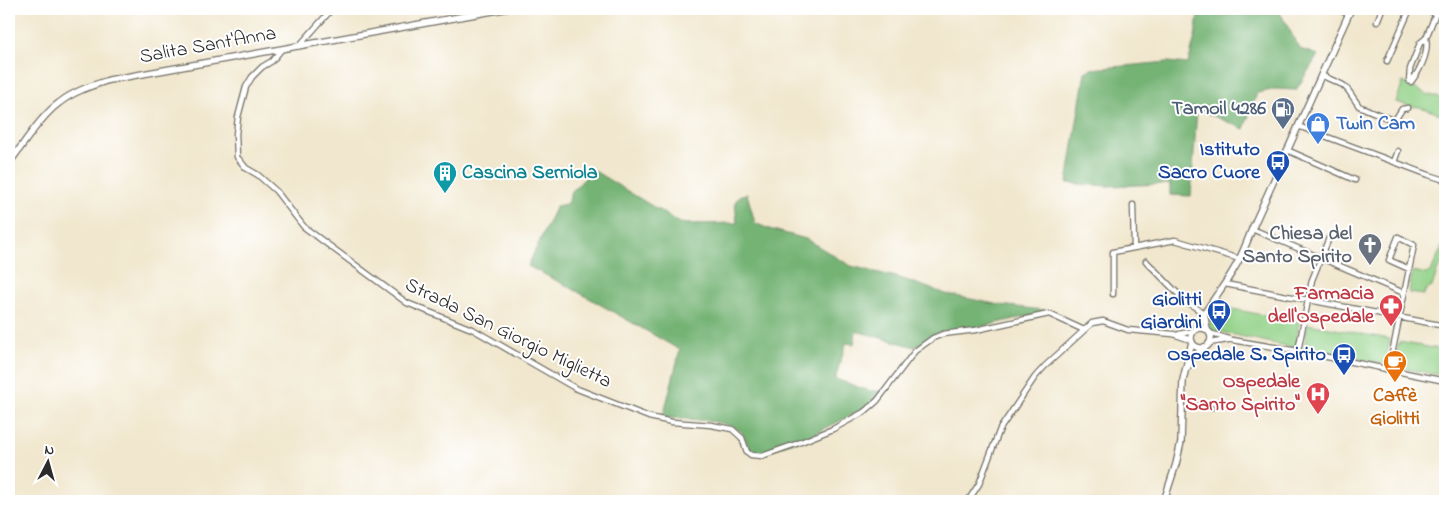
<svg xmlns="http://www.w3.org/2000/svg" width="1454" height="510" viewBox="0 0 1454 510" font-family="'Indie Flower',sans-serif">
	<rect width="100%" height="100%" fill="#fff"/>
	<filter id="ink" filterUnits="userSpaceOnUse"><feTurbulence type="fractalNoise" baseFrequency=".02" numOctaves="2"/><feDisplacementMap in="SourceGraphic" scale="10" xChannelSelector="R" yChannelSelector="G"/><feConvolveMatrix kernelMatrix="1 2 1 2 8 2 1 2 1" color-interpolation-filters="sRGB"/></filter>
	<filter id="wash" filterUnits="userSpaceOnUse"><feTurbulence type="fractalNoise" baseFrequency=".0096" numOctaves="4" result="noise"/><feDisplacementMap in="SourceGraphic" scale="20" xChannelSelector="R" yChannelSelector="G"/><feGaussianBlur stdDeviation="1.12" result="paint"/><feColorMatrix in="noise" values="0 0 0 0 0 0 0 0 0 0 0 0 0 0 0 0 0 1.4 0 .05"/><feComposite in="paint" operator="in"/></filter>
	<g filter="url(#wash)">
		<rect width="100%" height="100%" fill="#f1e7ce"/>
		<!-- green -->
		<path fill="#92d187" stroke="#5e7e59" d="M 1403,82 L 1426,94 L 1445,99 L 1445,116 L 1420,107 L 1410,106 L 1396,102 Z
			M 1445,240 L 1445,260 L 1437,271 L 1432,287 L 1425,291 L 1424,295 L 1409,293 L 1413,271 L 1426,274 L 1431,271 Z
			M 1217,306 L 1299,322 L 1295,348 L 1212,330 L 1209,324 L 1210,310 Z
			M 1308,324 L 1390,339 L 1385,364 L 1304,349 Z
			M 1399,342 L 1445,350 L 1445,376 L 1401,368 L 1402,360 L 1396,359 Z"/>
		<!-- forest -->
		<path fill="#75b374" stroke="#506f50" d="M 1199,9 L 1278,9 L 1300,49 L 1318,55 L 1296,90 L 1276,89 L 1257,93 L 1244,129 L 1197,109 L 1191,196 L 1170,195 L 1170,184 L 1107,186 L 1067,183 L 1085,72 L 1091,69 L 1168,62 L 1188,64 L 1195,37 Z
			M 593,170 L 680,223 L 687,224 L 737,223 L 735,202 L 741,195 L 747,194 L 755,223 L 769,229 L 806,239 L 851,266 L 900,278 L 946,294 L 1000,305 L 1051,311 L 975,328 L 943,331 L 932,335 L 915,347 L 856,331 L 854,344 L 846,343 L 835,379 L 870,391 L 882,391 L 862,410 L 808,437 L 761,453 L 751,452 C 747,446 745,435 740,431 C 723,418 682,420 661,417 L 664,413 L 680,350 L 573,289 L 528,266 L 556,206 L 566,204 L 570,198 L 570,193 Z"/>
	</g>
	<g filter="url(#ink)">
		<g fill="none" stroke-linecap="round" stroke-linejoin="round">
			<!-- pedestrian casing -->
			<g stroke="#706d64" stroke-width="5.5">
				<path id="pedestrian" d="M 1192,403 L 1212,408"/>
			</g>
			<!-- minor casing -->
			<g stroke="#706d64" stroke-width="7">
				<path id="minor" d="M 1337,9 L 1349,14
					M 1425,9 L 1445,17
					M 1377,22 L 1382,9
					M 1426,38 C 1429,53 1420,70 1411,82 L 1409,81 L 1410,69 L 1420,43 L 1426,38 L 1436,13
					M 299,46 L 332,9
					M 281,50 L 272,61 L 262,67 L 252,77 L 246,87 L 238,117 L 236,134 L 237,157 L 246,168 L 258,175 L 276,191 L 304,227 L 407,303 L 474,330 L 575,388 L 649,417 L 672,422 L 711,425 L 732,429 L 742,438 L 747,452 L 751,455 L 762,456 L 796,444 L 833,429 L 864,412 L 877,401 L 915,351 L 933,338 L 943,334 L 976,330 L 1049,314 L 1084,330
					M 1387,61 L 1410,9
					M 1321,75 L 1343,85 L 1348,90 L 1359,106 L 1392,120 L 1395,120 L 1402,109 L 1408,108
					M 1298,126 L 1429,175 L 1445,180
					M 1287,150 L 1355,180
					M 1394,162 L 1398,151
					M 1133,205 L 1134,248
					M 1252,229 L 1404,293
					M 1146,261 L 1184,300 L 1204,313
					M 1225,284 L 1445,326
					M 1113,294 L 1113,252 L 1175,240 L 1240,259
					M 1209,333 L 1232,340 L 1298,351 L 1445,381
					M 1179,334 L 1194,331
					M 1209,343 L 1228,340
					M 1298,351 L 1312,280 L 1329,238
					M 1389,369 L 1414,245 L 1398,237 L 1389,260 L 1409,269
					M 968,501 L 979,484 L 1000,429 L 1035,377 L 1045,366 L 1092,323 L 1103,321 L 1128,330 L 1173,334 L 1191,340"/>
			</g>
			<!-- tertiary casing -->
			<g stroke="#706d64" stroke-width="8">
				<path id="tertiary" d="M 9,163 C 23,145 41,116 59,103 C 74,91 91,86 109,80 L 504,9
					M 1204,313 L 1207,330
					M1191 338a10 10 0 1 1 20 0a10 10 0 1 1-20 0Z
					M 1196,329 C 1206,307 1222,290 1234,269 C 1242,256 1247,242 1252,229 L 1351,9
					M 1187,368 L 1193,358 L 1204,347
					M 1164,501 L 1176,464 L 1181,442 L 1183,380 L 1192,342"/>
			</g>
			<!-- pedestrian -->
			<use href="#pedestrian" stroke="#fff" stroke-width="3"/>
			<!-- minor -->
			<use href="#minor" stroke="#fff" stroke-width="4.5"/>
			<!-- tertiary -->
			<use href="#tertiary" stroke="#fff" stroke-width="5.5"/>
		</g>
	</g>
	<!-- icons -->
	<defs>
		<g id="fuel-pin" transform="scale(1.25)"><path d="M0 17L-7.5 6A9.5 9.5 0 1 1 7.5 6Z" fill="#5c6f8a" stroke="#fff"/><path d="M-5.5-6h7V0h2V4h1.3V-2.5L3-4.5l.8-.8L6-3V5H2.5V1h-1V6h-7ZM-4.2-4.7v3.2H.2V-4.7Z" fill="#fff"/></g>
		<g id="shop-pin" transform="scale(1.25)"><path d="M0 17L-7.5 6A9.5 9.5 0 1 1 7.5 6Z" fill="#3f7fe0" stroke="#fff"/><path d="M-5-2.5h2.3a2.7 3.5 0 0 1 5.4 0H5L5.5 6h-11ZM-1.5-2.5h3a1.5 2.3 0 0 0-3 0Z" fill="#fff"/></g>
		<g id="bus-pin" transform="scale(1.25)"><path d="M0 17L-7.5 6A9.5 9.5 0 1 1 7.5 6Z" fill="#1a4fb4" stroke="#fff"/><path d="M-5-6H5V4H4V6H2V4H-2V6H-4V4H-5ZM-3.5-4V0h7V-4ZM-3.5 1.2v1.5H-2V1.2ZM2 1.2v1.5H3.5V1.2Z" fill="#fff"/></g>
		<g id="building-pin" transform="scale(1.25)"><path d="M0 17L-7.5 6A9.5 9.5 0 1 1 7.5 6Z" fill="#0f9aa8" stroke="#fff"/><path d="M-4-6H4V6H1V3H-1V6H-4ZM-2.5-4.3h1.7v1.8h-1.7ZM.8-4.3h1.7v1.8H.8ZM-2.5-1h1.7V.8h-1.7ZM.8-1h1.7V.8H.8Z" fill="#fff"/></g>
		<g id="church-pin" transform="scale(1.25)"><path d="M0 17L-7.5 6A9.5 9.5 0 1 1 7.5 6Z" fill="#6b7280" stroke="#fff"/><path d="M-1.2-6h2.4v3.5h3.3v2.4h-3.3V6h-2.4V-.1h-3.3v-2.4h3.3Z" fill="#fff"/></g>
		<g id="pharmacy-pin" transform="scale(1.25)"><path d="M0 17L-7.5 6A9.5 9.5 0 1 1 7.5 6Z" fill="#e0444e" stroke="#fff"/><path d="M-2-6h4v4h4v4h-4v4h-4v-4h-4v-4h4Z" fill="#fff"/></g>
		<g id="cafe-pin" transform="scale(1.25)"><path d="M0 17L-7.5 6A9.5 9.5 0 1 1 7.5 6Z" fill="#e8710a" stroke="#fff"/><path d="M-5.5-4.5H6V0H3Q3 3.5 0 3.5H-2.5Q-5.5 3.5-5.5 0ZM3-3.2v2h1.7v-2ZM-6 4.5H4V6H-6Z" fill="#fff"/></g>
		<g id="hospital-pin" transform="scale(1.25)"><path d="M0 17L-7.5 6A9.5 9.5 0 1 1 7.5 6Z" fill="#e0444e" stroke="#fff"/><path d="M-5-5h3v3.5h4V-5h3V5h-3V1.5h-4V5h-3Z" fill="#fff"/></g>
	</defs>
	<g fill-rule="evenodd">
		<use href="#fuel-pin" x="1283" y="109"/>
		<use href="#shop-pin" x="1318" y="124"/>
		<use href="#bus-pin" x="1278" y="162"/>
		<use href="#building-pin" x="445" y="173"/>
		<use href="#church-pin" x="1370" y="245"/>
		<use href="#pharmacy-pin" x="1391" y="306"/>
		<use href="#bus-pin" x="1219" y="311"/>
		<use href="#bus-pin" x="1344" y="355"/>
		<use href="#cafe-pin" x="1395" y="362"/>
		<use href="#hospital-pin" x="1318" y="394"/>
	</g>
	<g text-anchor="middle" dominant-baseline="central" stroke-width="4" stroke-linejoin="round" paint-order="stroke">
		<!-- street labels -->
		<g font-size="20" fill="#2b2b2b" stroke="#fff">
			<text transform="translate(208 46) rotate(-10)">Salita Sant'Anna</text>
			<text transform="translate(508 334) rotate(26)">Strada San Giorgio Miglietta</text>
		</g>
		<!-- service labels -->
		<g font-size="20" font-weight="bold" fill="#4e5e75" stroke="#fff" text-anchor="end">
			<text x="1266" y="109">Tamoil 4286</text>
		</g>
		<!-- shop labels -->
		<g font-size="20" font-weight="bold" fill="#366cbe" stroke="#fff" text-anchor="start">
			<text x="1336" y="124">Twin Cam</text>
		</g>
		<!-- transit labels -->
		<g font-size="20" font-weight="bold" fill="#164399" stroke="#fff" text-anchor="end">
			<text x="1260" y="150">Istituto<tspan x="1260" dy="23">Sacro Cuore</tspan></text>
			<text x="1202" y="300">Giolitti<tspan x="1202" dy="23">Giardini</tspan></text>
			<text x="1326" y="355">Ospedale S. Spirito</text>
		</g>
		<!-- culture labels -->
		<g font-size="20" font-weight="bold" fill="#0d838f" stroke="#fff" text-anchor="start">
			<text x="462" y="173">Cascina Serniola</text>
		</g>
		<!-- worship labels -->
		<g font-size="20" font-weight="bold" fill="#5b616d" stroke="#fff" text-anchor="end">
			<text x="1352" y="234">Chiesa del<tspan x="1352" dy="23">Santo Spirito</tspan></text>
		</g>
		<!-- health labels -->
		<g font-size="20" font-weight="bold" fill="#be3a42" stroke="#fff" text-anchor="end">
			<text x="1374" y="294">Farmacia<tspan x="1374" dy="23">dell'Ospedale</tspan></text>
			<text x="1300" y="382">Ospedale<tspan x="1300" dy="23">"Santo Spirito"</tspan></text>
		</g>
		<!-- food labels -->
		<g font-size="20" font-weight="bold" fill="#c56008" stroke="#fff">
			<text x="1395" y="396">Caffè<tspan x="1395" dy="23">Giolitti</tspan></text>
		</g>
	</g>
	<!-- margin -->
	<rect width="1454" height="510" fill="none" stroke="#fff" stroke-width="30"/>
	<!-- north arrow -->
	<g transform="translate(48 462) rotate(6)" stroke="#ffffff" stroke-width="4" paint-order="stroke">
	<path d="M0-4L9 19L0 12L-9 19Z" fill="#2b2b2b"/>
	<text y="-8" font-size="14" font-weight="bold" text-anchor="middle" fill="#2b2b2b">N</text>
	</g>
</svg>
